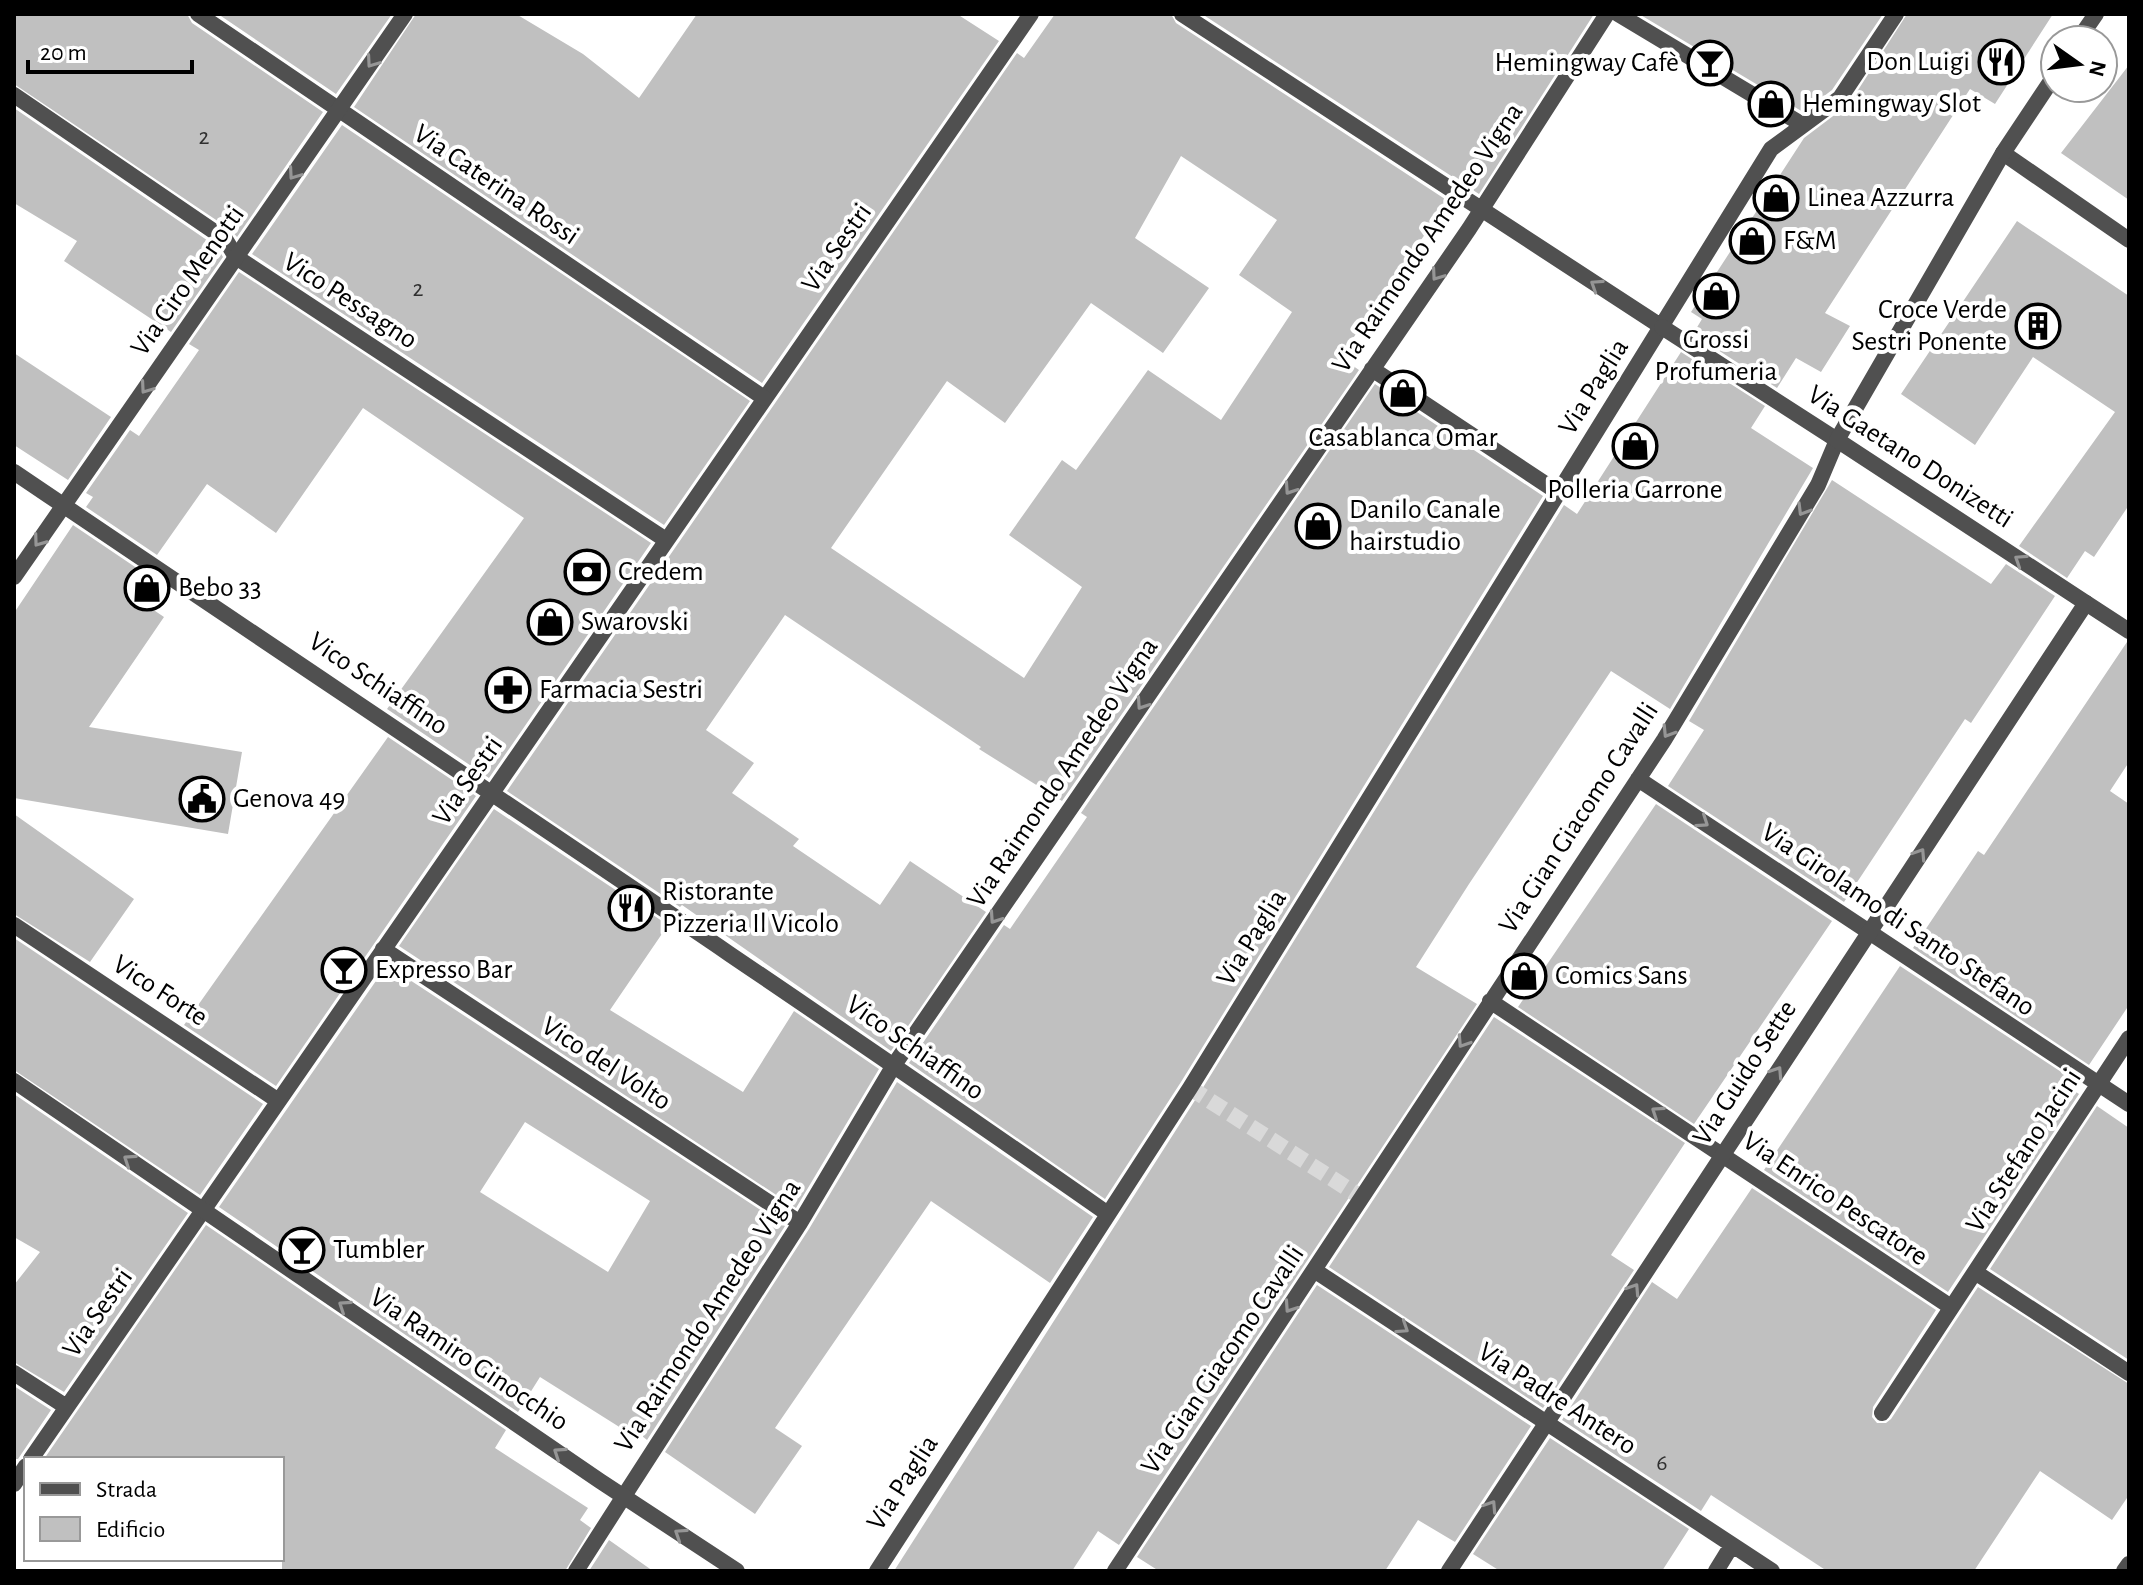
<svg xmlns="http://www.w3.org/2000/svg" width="2143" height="1585" viewBox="0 0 2143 1585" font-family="'Alegreya Sans',sans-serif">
	<rect width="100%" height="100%" fill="#fff"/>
	<!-- building -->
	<path fill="#c0c0c0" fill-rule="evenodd" d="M 14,14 L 187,14 L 192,23 L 323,112 L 237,237 L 231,230 L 14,84 Z
		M 218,14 L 392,14 L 336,94 Z
		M 416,14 L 516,14 L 583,54 L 639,98 L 697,14 L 957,14 L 999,41 L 762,383 L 354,107 Z
		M 1055,14 L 1171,14 L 1176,23 L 1448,201 L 1340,357 L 1359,370 L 1062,801 L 979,749 L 981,747 L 785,615 L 706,730 L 754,763 L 732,793 L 799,839 L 793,846 L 880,905 L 910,861 L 986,912 L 891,1051 L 682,905 L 680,907 L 507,791 L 1017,53 L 1024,58 ZM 1181,156 L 1277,220 L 1239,275 L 1292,312 L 1221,420 L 1148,370 L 1076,470 L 1062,460 L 1009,535 L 1082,587 L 1024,678 L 831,548 L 947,381 L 1005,423 L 1091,303 L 1163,353 L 1209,288 L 1135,238 Z
		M 1202,14 L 1594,14 L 1479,194 Z
		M 1639,14 L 1883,14 L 1832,90 L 1803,112 Z
		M 1907,14 L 2053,14 L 1995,104 L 1970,89 L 1825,313 L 1850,326 L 1821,372 L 1796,358 L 1777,388 L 1693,334 L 1702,319 L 1691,312 L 1804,138 L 1849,104 Z
		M 2129,65 L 2129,200 L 2061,153 Z
		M 14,108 L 217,247 L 223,257 L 171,332 L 64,261 L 77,241 L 14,203 Z
		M 342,125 L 750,401 L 664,525 L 252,254 Z
		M 2017,221 L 2129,296 L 2129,505 L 2094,557 L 2085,551 L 2067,578 L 2019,546 L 2115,412 L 2033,357 L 1975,445 L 1901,394 Z
		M 239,272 L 651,543 L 489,778 L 387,709 L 524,518 L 363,408 L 276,533 L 207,484 L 157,555 L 86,507 L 93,497 L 86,493 L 130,430 L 139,436 L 199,350 L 189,344 Z
		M 1681,352 L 1765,406 L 1751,428 L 1813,468 L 1670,709 L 1611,671 L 1469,884 L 1416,967 L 1477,1004 L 1119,1545 L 1098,1531 L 1072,1571 L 894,1571 L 1199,1094 L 1564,505 L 1577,514 Z
		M 14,353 L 111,417 L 68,480 L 14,445 Z
		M 1375,384 L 1543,496 L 1181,1082 L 1105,1199 L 909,1063 L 1004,925 L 1010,929 L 1087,817 L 1081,813 Z
		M 1832,480 L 1991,584 L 2006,564 L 2055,596 L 1971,723 L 1965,719 L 1844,902 L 1668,786 L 1704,730 L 1689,721 Z
		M 73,525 L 144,573 L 130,594 L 164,617 L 89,727 L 242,752 L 228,834 L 14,798 L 14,613 Z
		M 2127,642 L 2129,642 L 2129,762 L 2110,791 L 2129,804 L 2129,1005 L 2089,1065 L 1913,948 L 1978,851 L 1984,855 Z
		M 388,737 L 476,796 L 276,1086 L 184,1025 Z
		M 1656,804 L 1832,921 L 1694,1124 L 1518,1007 Z
		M 494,809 L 668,925 L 610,1010 L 743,1092 L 794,1011 L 879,1069 L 796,1208 L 399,946 Z
		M 14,814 L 134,899 L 90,962 L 14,914 Z
		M 14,938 L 263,1104 L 200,1195 L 14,1070 Z
		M 387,965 L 785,1226 L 647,1440 L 642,1436 L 640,1440 L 540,1377 L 518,1412 L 219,1207 ZM 525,1122 L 650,1201 L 608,1272 L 480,1192 Z
		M 1900,966 L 2078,1083 L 2073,1090 L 2079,1094 L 1948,1292 L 1764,1170 Z
		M 1494,1017 L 1685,1143 L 1611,1255 L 1634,1270 L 1543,1408 L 1329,1267 Z
		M 897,1082 L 1093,1217 L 1050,1283 L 931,1201 L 775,1428 L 802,1446 L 755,1514 L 665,1452 L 809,1229 Z
		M 14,1094 L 188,1213 L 64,1392 L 14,1362 L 14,1285 L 40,1252 L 14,1237 Z
		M 2097,1106 L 2129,1128 L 2129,1360 L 1990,1269 Z
		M 1752,1188 L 1936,1310 L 1873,1407 L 1872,1417 L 1877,1423 L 1886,1423 L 1891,1419 L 1978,1287 L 2129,1384 L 2129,1495 L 2112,1520 L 2040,1471 L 1974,1571 L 1827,1571 L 1711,1495 L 1701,1511 L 1562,1420 L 1652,1282 L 1677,1299 Z
		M 206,1225 L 506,1430 L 495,1448 L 588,1508 L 580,1520 L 591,1528 L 565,1571 L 282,1571 L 282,1459 L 44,1459 Z
		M 1317,1285 L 1531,1426 L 1455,1542 L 1418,1520 L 1385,1571 L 1159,1571 L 1137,1557 Z
		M 14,1386 L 51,1410 L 18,1459 L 14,1459 Z
		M 1550,1438 L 1689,1529 L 1662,1571 L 1500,1571 L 1473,1554 Z
		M 609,1540 L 653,1571 L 589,1571 Z"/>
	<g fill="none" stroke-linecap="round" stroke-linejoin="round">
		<!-- pedestrian-tunnel -->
		<path stroke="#d9d9d9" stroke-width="16" stroke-dasharray="16 8" stroke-linecap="butt" d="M 1190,1088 L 1361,1197"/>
		<!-- pedestrian -->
		<path stroke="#505050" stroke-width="16" d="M 1182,14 L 1662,327
			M 1618,14 L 1803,125
			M 14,95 L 225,239 L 236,257 L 666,540
			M 1372,369 L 1559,493
			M 14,472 C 379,719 747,962 1108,1214
			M 14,925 L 277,1100
			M 383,949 L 800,1223
			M 14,1373 L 65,1406
			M 31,1459 L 1031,14
			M 14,1484 L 26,1466
			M 624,1496 L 800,1223 L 894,1065 L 1469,229 L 1607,14
			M 877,1571 L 1190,1088 L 1771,149 L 1840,98 L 1896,14"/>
		<!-- minor -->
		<path stroke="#505050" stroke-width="16" d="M 198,14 L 764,398
			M 2003,153 L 2129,240
			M 2086,603 L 2129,631
			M 1638,779 L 2129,1104
			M 1490,1001 L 1951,1307
			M 14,1081 L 600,1481 L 737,1571
			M 1314,1270 L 1772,1571
			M 1975,1272 L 2129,1373
			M 1882,1413 L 2129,1038
			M 576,1571 L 624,1496
			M 1115,1571 L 1664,740 L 1818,485 L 1837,440 L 1662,327
			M 1716,1571 L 1732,1545
			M 2124,1571 L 2129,1564"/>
		<!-- tertiary -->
		<path stroke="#505050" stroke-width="16" d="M 2078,40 L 2096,14
			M 14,577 L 405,14
			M 1449,1571 L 2086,603 L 1837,440 L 2003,153 L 2055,75"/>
	</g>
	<!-- one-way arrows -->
	<defs><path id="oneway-chevron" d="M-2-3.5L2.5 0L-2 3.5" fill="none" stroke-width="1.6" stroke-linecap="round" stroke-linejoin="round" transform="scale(2)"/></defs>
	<g stroke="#969696">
		<use href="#oneway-chevron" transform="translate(372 62) rotate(125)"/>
		<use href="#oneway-chevron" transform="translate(294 174) rotate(125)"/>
		<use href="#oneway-chevron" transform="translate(1437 275) rotate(125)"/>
		<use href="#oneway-chevron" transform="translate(1596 285) rotate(-147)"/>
		<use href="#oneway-chevron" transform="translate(146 388) rotate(125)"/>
		<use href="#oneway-chevron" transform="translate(1290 489) rotate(124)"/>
		<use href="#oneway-chevron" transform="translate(1803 510) rotate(121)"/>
		<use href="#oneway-chevron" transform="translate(39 541) rotate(126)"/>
		<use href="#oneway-chevron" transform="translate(2020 560) rotate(-147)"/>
		<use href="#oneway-chevron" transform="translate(1142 704) rotate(124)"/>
		<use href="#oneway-chevron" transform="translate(1668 732) rotate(122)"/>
		<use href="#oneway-chevron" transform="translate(1703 822) rotate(34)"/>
		<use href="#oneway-chevron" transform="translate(1920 854) rotate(-57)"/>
		<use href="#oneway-chevron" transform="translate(995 918) rotate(124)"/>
		<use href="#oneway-chevron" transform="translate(1463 1042) rotate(123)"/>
		<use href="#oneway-chevron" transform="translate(1777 1072) rotate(-57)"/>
		<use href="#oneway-chevron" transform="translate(1657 1112) rotate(-146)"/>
		<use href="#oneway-chevron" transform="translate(129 1160) rotate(-146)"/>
		<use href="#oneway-chevron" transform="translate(1634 1289) rotate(-57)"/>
		<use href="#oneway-chevron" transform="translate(344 1306) rotate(-146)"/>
		<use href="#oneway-chevron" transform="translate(1290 1307) rotate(124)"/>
		<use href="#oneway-chevron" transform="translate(1403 1328) rotate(33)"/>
		<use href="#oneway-chevron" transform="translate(559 1453) rotate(-146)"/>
		<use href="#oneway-chevron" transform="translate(1491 1506) rotate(-57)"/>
		<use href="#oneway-chevron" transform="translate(680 1534) rotate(-147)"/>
	</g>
	<!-- icons -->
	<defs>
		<g id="restaurant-ring" transform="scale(2.3)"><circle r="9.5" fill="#fff" stroke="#000" stroke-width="1.5"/><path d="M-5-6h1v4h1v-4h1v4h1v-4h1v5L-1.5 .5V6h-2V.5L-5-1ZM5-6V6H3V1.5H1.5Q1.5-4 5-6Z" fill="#000"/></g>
		<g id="bar-ring" transform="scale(2.3)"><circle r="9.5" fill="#fff" stroke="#000" stroke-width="1.5"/><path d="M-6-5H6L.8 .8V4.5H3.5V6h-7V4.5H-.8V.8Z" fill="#000"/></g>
		<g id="shop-ring" transform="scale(2.3)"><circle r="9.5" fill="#fff" stroke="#000" stroke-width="1.5"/><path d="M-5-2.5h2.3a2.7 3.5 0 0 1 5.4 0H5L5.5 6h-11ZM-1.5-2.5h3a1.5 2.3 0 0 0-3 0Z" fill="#000"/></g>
		<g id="building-ring" transform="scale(2.3)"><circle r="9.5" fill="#fff" stroke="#000" stroke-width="1.5"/><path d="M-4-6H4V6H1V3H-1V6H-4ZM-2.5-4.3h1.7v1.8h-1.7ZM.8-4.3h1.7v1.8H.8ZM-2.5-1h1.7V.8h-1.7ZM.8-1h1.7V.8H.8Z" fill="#000"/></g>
		<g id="bank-ring" transform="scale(2.3)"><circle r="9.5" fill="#fff" stroke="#000" stroke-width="1.5"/><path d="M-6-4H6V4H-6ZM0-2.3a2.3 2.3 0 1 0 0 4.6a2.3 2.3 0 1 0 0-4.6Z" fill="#000"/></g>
		<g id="pharmacy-ring" transform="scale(2.3)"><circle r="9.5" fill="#fff" stroke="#000" stroke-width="1.5"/><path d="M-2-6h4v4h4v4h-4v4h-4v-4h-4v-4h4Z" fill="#000"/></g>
		<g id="civic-ring" transform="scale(2.3)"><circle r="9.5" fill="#fff" stroke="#000" stroke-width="1.5"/><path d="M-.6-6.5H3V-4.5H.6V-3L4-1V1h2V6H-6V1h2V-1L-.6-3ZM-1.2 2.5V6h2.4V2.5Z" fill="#000"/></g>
	</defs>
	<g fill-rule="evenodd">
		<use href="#restaurant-ring" x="2001" y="62"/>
		<use href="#bar-ring" x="1710" y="63"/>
		<use href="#shop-ring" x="1771" y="104"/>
		<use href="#shop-ring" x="1776" y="198"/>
		<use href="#shop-ring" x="1752" y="241"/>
		<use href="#shop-ring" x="1716" y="296"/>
		<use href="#building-ring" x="2038" y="326"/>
		<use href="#shop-ring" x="1403" y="393"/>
		<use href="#shop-ring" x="1635" y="446"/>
		<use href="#shop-ring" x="1318" y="526"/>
		<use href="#bank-ring" x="587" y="572"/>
		<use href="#shop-ring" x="147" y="588"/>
		<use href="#shop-ring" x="550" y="622"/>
		<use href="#pharmacy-ring" x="508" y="690"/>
		<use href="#civic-ring" x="202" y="799"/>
		<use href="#restaurant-ring" x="631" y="908"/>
		<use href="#bar-ring" x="344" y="970"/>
		<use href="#shop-ring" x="1524" y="976"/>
		<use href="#bar-ring" x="302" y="1250"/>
	</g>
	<g text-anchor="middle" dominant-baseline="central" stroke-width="8" stroke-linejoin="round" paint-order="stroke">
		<!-- number labels -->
		<g font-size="24" fill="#303030">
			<text x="204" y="137">2</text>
			<text x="418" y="289">2</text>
			<text x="1662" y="1463">6</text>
		</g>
		<!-- poi labels -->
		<g font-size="28" fill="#000" stroke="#fff" text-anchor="start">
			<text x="1970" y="62" text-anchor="end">Don Luigi</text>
			<text x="1679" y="63" text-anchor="end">Hemingway Cafè</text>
			<text x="1802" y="104">Hemingway Slot</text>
			<text x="1807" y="198">Linea Azzurra</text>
			<text x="1783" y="241">F&amp;M</text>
			<text x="2007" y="310" text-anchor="end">Croce Verde<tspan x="2007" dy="32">Sestri Ponente</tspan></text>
			<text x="1716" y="340" text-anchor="middle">Grossi<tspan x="1716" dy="32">Profumeria</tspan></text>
			<text x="1403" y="438" text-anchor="middle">Casablanca Omar</text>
			<text x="1635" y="490" text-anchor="middle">Polleria Garrone</text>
			<text x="1349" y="510">Danilo Canale<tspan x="1349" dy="32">hairstudio</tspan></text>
			<text x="618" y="572">Credem</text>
			<text x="178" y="588">Bebo 33</text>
			<text x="581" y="622">Swarovski</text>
			<text x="539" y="690">Farmacia Sestri</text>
			<text x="233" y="799">Genova 49</text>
			<text x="662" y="892">Ristorante<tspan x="662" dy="32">Pizzeria Il Vicolo</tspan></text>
			<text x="375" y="970">Expresso Bar</text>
			<text x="1555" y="976">Comics Sans</text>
			<text x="333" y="1250">Tumbler</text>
		</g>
		<!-- street labels -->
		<g font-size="28" fill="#000" stroke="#fff">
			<text transform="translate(496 185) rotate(34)">Via Caterina Rossi</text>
			<text transform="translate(1428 238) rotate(-56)">Via Raimondo Amedeo Vigna</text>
			<text transform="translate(837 248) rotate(-55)">Via Sestri</text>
			<text transform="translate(188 281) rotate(-55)">Via Ciro Menotti</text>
			<text transform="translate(350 301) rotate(33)">Vico Pessagno</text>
			<text transform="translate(1594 387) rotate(-58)">Via Paglia</text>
			<text transform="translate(1910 457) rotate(33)">Via Gaetano Donizetti</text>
			<text transform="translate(378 684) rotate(34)">Vico Schiaffino</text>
			<text transform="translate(1063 773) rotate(-56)">Via Raimondo Amedeo Vigna</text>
			<text transform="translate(468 781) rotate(-55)">Via Sestri</text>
			<text transform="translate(1579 818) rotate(-57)">Via Gian Giacomo Cavalli</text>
			<text transform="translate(1898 920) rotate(34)">Via Girolamo di Santo Stefano</text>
			<text transform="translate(1252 938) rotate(-58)">Via Paglia</text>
			<text transform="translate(160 991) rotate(33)">Vico Forte</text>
			<text transform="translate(915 1048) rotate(35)">Vico Schiaffino</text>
			<text transform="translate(606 1064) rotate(33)">Vico del Volto</text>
			<text transform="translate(1745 1073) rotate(-57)">Via Guido Sette</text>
			<text transform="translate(2024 1151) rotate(-57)">Via Stefano Jacini</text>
			<text transform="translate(1835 1199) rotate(34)">Via Enrico Pescatore</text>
			<text transform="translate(98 1313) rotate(-55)">Via Sestri</text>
			<text transform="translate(708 1316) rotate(-57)">Via Raimondo Amedeo Vigna</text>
			<text transform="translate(469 1360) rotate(34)">Via Ramiro Ginocchio</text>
			<text transform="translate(1223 1360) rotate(-56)">Via Gian Giacomo Cavalli</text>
			<text transform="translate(1557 1399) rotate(33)">Via Padre Antero</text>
			<text transform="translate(903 1483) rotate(-57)">Via Paglia</text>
		</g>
	</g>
	<!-- border -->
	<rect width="2143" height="1585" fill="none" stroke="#000000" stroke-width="32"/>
	<!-- legend -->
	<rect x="24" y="1457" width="260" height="104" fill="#ffffff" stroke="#999999" stroke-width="2"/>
	<rect x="40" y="1483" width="40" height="12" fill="#505050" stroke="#999999" stroke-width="2"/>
	<text x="96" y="1497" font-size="24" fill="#000000">Strada</text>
	<rect x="40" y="1517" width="40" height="24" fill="#c0c0c0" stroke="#999999" stroke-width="2"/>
	<text x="96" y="1537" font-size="24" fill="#000000">Edificio</text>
	<!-- north arrow -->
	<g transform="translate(2079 64) rotate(104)"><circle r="38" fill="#ffffff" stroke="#999999" stroke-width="2"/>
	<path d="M0-6L14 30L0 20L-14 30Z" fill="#000000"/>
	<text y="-12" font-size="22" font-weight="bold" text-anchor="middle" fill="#000000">N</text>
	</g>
	<!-- scale -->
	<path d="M28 60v12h164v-12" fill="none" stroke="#000000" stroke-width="4"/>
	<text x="40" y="60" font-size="24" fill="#000000" stroke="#ffffff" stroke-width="6" paint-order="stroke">20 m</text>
</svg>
